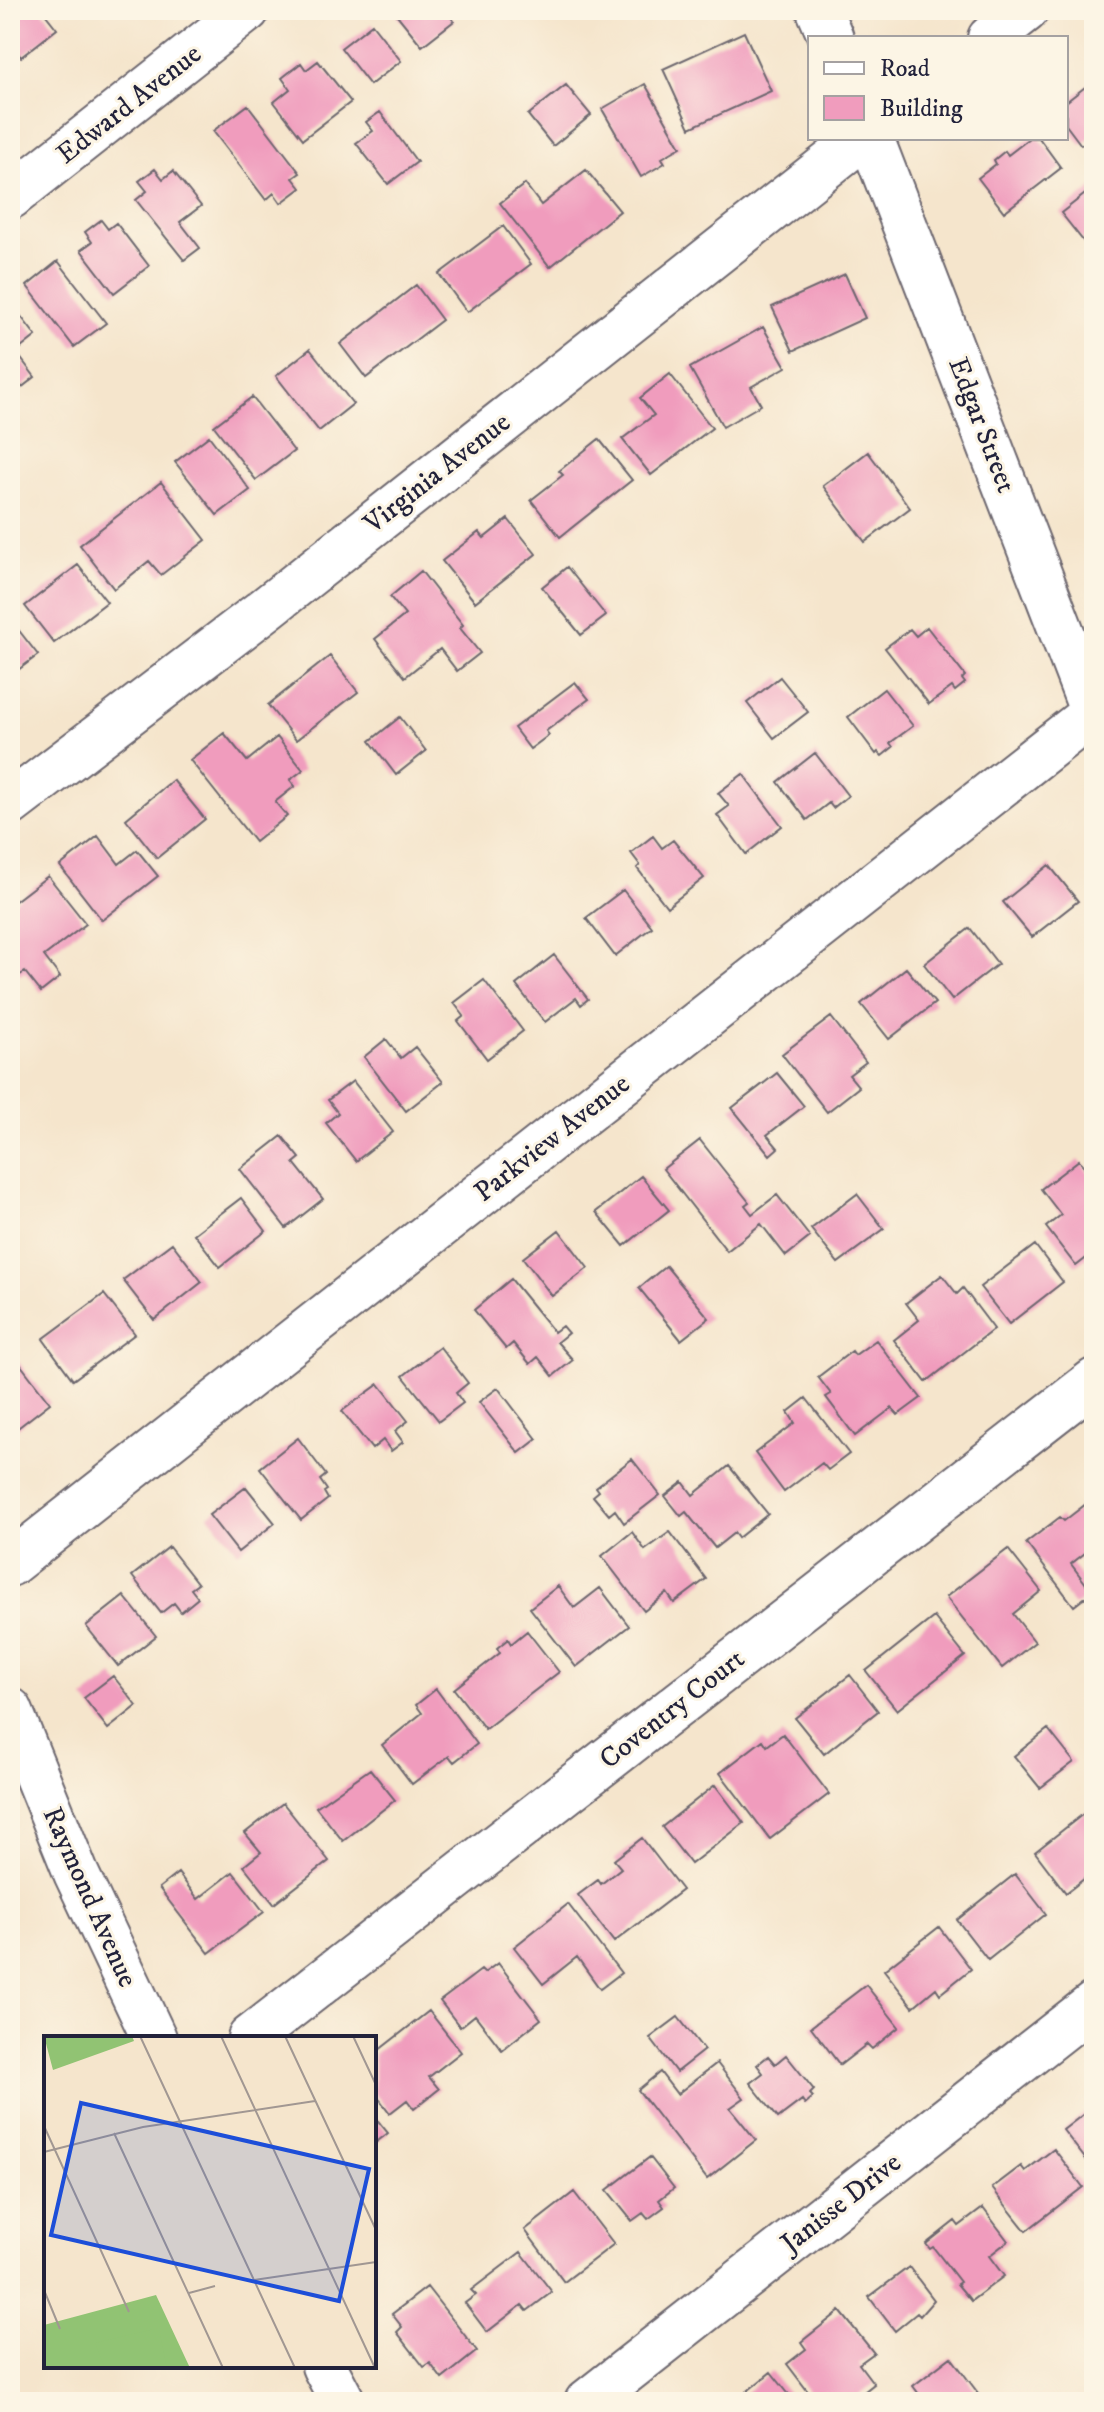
<svg xmlns="http://www.w3.org/2000/svg" width="1104" height="2412" viewBox="0 0 1104 2412" font-family="'IM FELL DW Pica',serif">
	<rect width="100%" height="100%" fill="#fcf5e5"/>
	<filter id="ink" filterUnits="userSpaceOnUse"><feTurbulence type="fractalNoise" baseFrequency=".0125" numOctaves="2"/><feDisplacementMap in="SourceGraphic" scale="16" xChannelSelector="R" yChannelSelector="G"/><feConvolveMatrix kernelMatrix="1 2 1 2 8 2 1 2 1" color-interpolation-filters="sRGB"/></filter>
	<filter id="wash" filterUnits="userSpaceOnUse"><feTurbulence type="fractalNoise" baseFrequency=".006" numOctaves="4" result="noise"/><feDisplacementMap in="SourceGraphic" scale="32" xChannelSelector="R" yChannelSelector="G"/><feGaussianBlur stdDeviation="1.8" result="paint"/><feColorMatrix in="noise" values="0 0 0 0 0 0 0 0 0 0 0 0 0 0 0 0 0 1.4 0 .05"/><feComposite in="paint" operator="in"/></filter>
	<g filter="url(#wash)">
		<rect width="100%" height="100%" fill="#f5e5cc"/>
		<g id="blocks">
			<!-- building -->
			<path fill="#f09cbd" d="M 13,10 L 42,10 L 57,29 L 21,57 L 10,43 L 10,12 Z
				M 393,10 L 445,10 L 454,21 L 422,46 Z
				M 372,24 L 401,61 L 370,85 L 341,48 Z
				M 744,32 L 771,91 L 690,128 L 663,69 Z
				M 318,61 L 351,102 L 303,139 L 274,102 L 290,89 L 282,78 L 301,63 L 306,70 Z
				M 1094,80 L 1094,136 L 1081,145 L 1066,125 L 1066,102 Z
				M 645,84 L 681,147 L 662,158 L 665,163 L 641,177 L 602,109 Z
				M 566,85 L 591,115 L 553,146 L 528,115 Z
				M 248,105 L 300,173 L 293,178 L 301,188 L 281,203 L 274,193 L 266,200 L 213,131 Z
				M 380,112 L 417,162 L 388,184 L 356,143 L 373,131 L 366,122 Z
				M 1030,138 L 1039,138 L 1061,168 L 1004,212 L 978,178 L 996,164 L 994,160 L 1005,151 L 1008,155 Z
				M 155,169 L 163,179 L 173,171 L 201,206 L 180,222 L 200,248 L 184,260 L 136,200 L 147,191 L 139,181 Z
				M 586,170 L 620,211 L 550,267 L 500,203 L 525,184 L 541,205 Z
				M 1094,187 L 1094,242 L 1088,247 L 1061,213 Z
				M 101,220 L 108,229 L 116,223 L 149,266 L 114,293 L 81,250 L 92,242 L 85,232 Z
				M 503,226 L 531,264 L 467,312 L 439,274 Z
				M 58,261 L 106,323 L 74,347 L 27,286 Z
				M 845,274 L 865,318 L 793,351 L 772,307 Z
				M 416,285 L 442,320 L 366,378 L 340,344 Z
				M 10,302 L 36,336 L 16,352 L 35,377 L 21,388 L 10,374 Z
				M 763,327 L 786,367 L 751,387 L 761,405 L 723,427 L 690,368 Z
				M 310,349 L 353,404 L 319,431 L 276,376 Z
				M 670,374 L 712,428 L 651,475 L 622,439 L 654,415 L 640,398 Z
				M 252,397 L 294,451 L 256,480 L 214,426 Z
				M 209,436 L 250,490 L 217,515 L 175,462 Z
				M 599,439 L 632,480 L 560,537 L 531,500 L 563,475 L 559,471 Z
				M 868,452 L 910,508 L 865,542 L 823,486 Z
				M 161,482 L 206,540 L 161,575 L 149,561 L 114,589 L 80,545 Z
				M 508,519 L 536,554 L 475,602 L 442,561 L 479,532 L 484,538 Z
				M 78,565 L 107,602 L 54,643 L 25,606 Z
				M 567,567 L 606,616 L 581,635 L 542,587 Z
				M 421,571 L 463,625 L 460,628 L 480,653 L 457,671 L 440,649 L 405,677 L 375,639 L 405,615 L 390,597 Z
				M 10,619 L 38,655 L 10,676 Z
				M 927,627 L 965,676 L 962,679 L 965,683 L 955,691 L 952,687 L 929,704 L 885,648 L 910,629 L 916,636 Z
				M 330,656 L 358,692 L 296,740 L 268,705 Z
				M 780,677 L 808,712 L 774,738 L 747,703 Z
				M 575,682 L 589,699 L 546,731 L 549,735 L 530,749 L 514,728 Z
				M 884,689 L 913,726 L 890,743 L 893,747 L 882,756 L 878,752 L 876,754 L 848,717 Z
				M 400,717 L 426,751 L 396,775 L 370,741 Z
				M 224,733 L 247,761 L 277,737 L 303,770 L 290,780 L 295,786 L 275,802 L 287,816 L 255,842 L 190,760 Z
				M 815,753 L 848,796 L 833,808 L 829,803 L 807,820 L 778,782 Z
				M 743,774 L 782,826 L 746,854 L 717,815 L 729,806 L 718,793 Z
				M 173,780 L 205,819 L 157,858 L 126,819 Z
				M 98,836 L 119,864 L 137,850 L 158,876 L 102,920 L 60,866 Z
				M 653,836 L 662,848 L 673,840 L 704,878 L 667,907 L 637,868 L 640,865 L 631,853 Z
				M 1049,865 L 1078,901 L 1032,937 L 1003,902 Z
				M 48,876 L 86,924 L 44,956 L 60,977 L 41,992 L 25,972 L 20,975 L 10,963 L 10,905 Z
				M 623,890 L 652,927 L 615,956 L 586,918 Z
				M 970,928 L 998,964 L 952,1000 L 924,964 Z
				M 554,955 L 588,999 L 581,1005 L 576,998 L 545,1022 L 516,985 Z
				M 906,968 L 935,1003 L 889,1039 L 861,1004 Z
				M 484,980 L 523,1031 L 487,1059 L 458,1021 L 464,1016 L 454,1003 Z
				M 831,1017 L 866,1062 L 849,1075 L 859,1087 L 827,1112 L 782,1054 Z
				M 386,1039 L 401,1058 L 415,1047 L 443,1082 L 406,1111 L 364,1057 Z
				M 777,1073 L 804,1106 L 767,1135 L 778,1148 L 770,1155 L 732,1108 Z
				M 353,1081 L 393,1132 L 356,1161 L 326,1123 L 338,1113 L 328,1100 Z
				M 282,1136 L 300,1158 L 294,1163 L 323,1199 L 286,1228 L 240,1169 Z
				M 700,1140 L 749,1202 L 745,1205 L 752,1214 L 777,1195 L 810,1237 L 786,1256 L 761,1224 L 727,1251 L 663,1169 Z
				M 1079,1160 L 1094,1180 L 1094,1252 L 1076,1266 L 1046,1227 L 1061,1215 L 1041,1189 Z
				M 641,1176 L 669,1210 L 624,1246 L 596,1212 Z
				M 857,1194 L 884,1229 L 838,1263 L 811,1229 Z
				M 241,1198 L 266,1231 L 220,1267 L 194,1234 Z
				M 559,1230 L 588,1268 L 552,1296 L 523,1258 Z
				M 172,1243 L 202,1282 L 154,1320 L 123,1280 Z
				M 1035,1245 L 1063,1282 L 1009,1324 L 980,1287 Z
				M 666,1266 L 709,1318 L 681,1340 L 639,1288 Z
				M 942,1275 L 957,1294 L 963,1288 L 994,1329 L 926,1382 L 894,1340 L 919,1320 L 906,1303 Z
				M 511,1279 L 554,1332 L 562,1326 L 568,1333 L 557,1342 L 573,1360 L 553,1376 L 538,1357 L 530,1364 L 513,1343 L 506,1349 L 474,1310 Z
				M 104,1294 L 135,1334 L 73,1380 L 43,1339 Z
				M 876,1340 L 921,1398 L 898,1415 L 892,1408 L 855,1436 L 826,1397 L 831,1394 L 818,1377 L 852,1351 L 855,1355 Z
				M 440,1347 L 468,1383 L 456,1393 L 463,1403 L 439,1421 L 403,1376 Z
				M 10,1351 L 50,1403 L 10,1434 Z
				M 379,1384 L 408,1421 L 395,1431 L 403,1442 L 391,1451 L 383,1440 L 372,1449 L 342,1411 Z
				M 498,1388 L 537,1439 L 519,1453 L 479,1402 Z
				M 806,1398 L 849,1454 L 828,1470 L 822,1463 L 784,1492 L 755,1453 L 795,1423 L 788,1412 Z
				M 298,1438 L 326,1475 L 320,1480 L 327,1490 L 324,1492 L 328,1499 L 301,1520 L 260,1468 Z
				M 632,1459 L 660,1495 L 624,1523 L 615,1510 L 609,1515 L 593,1496 L 599,1491 L 596,1487 Z
				M 729,1466 L 768,1514 L 738,1538 L 734,1533 L 715,1548 L 686,1512 L 681,1516 L 665,1496 L 683,1482 L 693,1495 Z
				M 246,1487 L 275,1523 L 238,1552 L 209,1515 Z
				M 1086,1504 L 1094,1514 L 1094,1546 L 1071,1564 L 1092,1592 L 1074,1606 L 1026,1543 L 1060,1517 L 1064,1521 Z
				M 632,1532 L 645,1550 L 670,1532 L 706,1579 L 674,1603 L 667,1593 L 644,1611 L 602,1556 Z
				M 169,1547 L 198,1584 L 191,1589 L 198,1598 L 181,1612 L 174,1603 L 161,1613 L 132,1576 Z
				M 1008,1549 L 1041,1591 L 1013,1614 L 1035,1642 L 1002,1668 L 946,1597 Z
				M 558,1586 L 574,1608 L 600,1588 L 629,1626 L 576,1667 L 530,1608 Z
				M 124,1596 L 156,1636 L 118,1666 L 86,1626 Z
				M 934,1617 L 965,1656 L 897,1710 L 866,1671 Z
				M 527,1631 L 559,1672 L 485,1729 L 454,1689 L 500,1653 L 497,1648 L 508,1639 L 511,1644 Z
				M 850,1675 L 878,1711 L 824,1754 L 795,1718 Z
				M 113,1676 L 137,1706 L 108,1729 L 84,1698 Z
				M 436,1689 L 477,1744 L 454,1762 L 449,1756 L 412,1784 L 382,1745 L 422,1713 L 416,1705 Z
				M 1048,1729 L 1074,1762 L 1040,1788 L 1014,1756 Z
				M 783,1734 L 829,1794 L 770,1839 L 720,1773 L 763,1740 L 767,1746 Z
				M 370,1769 L 395,1800 L 343,1841 L 316,1807 Z
				M 715,1785 L 744,1823 L 691,1864 L 662,1827 Z
				M 283,1803 L 329,1861 L 274,1904 L 244,1866 L 261,1852 L 245,1833 Z
				M 1092,1807 L 1094,1871 L 1066,1893 L 1035,1852 Z
				M 642,1838 L 682,1890 L 614,1942 L 578,1895 L 598,1880 L 601,1884 L 621,1868 L 614,1860 Z
				M 233,1872 L 264,1912 L 209,1953 L 159,1888 L 178,1873 L 198,1899 Z
				M 1015,1874 L 1046,1914 L 988,1960 L 957,1920 Z
				M 568,1904 L 621,1973 L 600,1989 L 577,1957 L 543,1984 L 514,1947 Z
				M 939,1927 L 971,1969 L 940,1994 L 936,1988 L 913,2007 L 884,1970 Z
				M 498,1963 L 541,2019 L 502,2050 L 475,2015 L 460,2027 L 440,2001 L 481,1970 L 484,1973 Z
				M 866,1985 L 899,2027 L 872,2049 L 867,2044 L 840,2065 L 811,2027 Z
				M 429,2011 L 461,2052 L 429,2077 L 439,2089 L 414,2109 L 407,2100 L 390,2113 L 374,2092 L 374,2054 Z
				M 678,2017 L 704,2050 L 676,2072 L 650,2038 Z
				M 786,2055 L 814,2090 L 810,2094 L 813,2097 L 805,2104 L 802,2100 L 778,2118 L 750,2083 L 763,2073 L 757,2065 L 768,2056 L 775,2064 Z
				M 717,2063 L 744,2098 L 730,2108 L 756,2140 L 707,2179 L 638,2090 L 660,2072 L 677,2094 Z
				M 1094,2106 L 1094,2170 L 1063,2130 Z
				M 374,2116 L 388,2133 L 374,2144 Z
				M 1054,2149 L 1083,2187 L 1026,2231 L 992,2188 L 1021,2166 L 1025,2171 Z
				M 650,2157 L 674,2188 L 659,2200 L 664,2207 L 648,2219 L 643,2213 L 632,2221 L 607,2190 Z
				M 574,2192 L 614,2244 L 564,2282 L 525,2230 Z
				M 983,2208 L 1008,2241 L 989,2256 L 1004,2276 L 971,2301 L 957,2284 L 960,2282 L 933,2247 L 930,2249 L 926,2244 L 955,2221 L 959,2226 Z
				M 521,2252 L 552,2292 L 527,2311 L 522,2305 L 487,2332 L 465,2303 L 476,2295 L 471,2290 Z
				M 909,2267 L 934,2300 L 920,2316 L 917,2313 L 895,2331 L 869,2297 Z
				M 427,2287 L 477,2351 L 442,2379 L 430,2363 L 424,2367 L 397,2332 L 402,2327 L 392,2314 Z
				M 840,2311 L 874,2353 L 859,2364 L 874,2384 L 851,2402 L 816,2402 L 787,2364 L 806,2349 L 801,2342 Z
				M 951,2357 L 978,2393 L 966,2402 L 925,2402 L 913,2386 Z
				M 771,2372 L 795,2402 L 734,2402 Z"/>
		</g>
	</g>
	<g filter="url(#ink)">
		<use href="#blocks" fill-opacity="0" stroke="#6c666e" stroke-width="2"/>
		<g fill="none" stroke-linecap="round" stroke-linejoin="round">
			<!-- minor casing -->
			<g stroke="#6c666e" stroke-width="48">
				<path id="minor" d="M 819,10 L 831,38
					M 990,38 L 1026,10
					M 871,138 L 1093,713
					M 10,197 L 247,10
					M 10,804 L 267,608 L 862,138
					M 10,1564 L 1094,712
					M 10,1710 L 76,1873 L 154,2038
					M 250,2038 L 1094,1381
					M 324,2366 L 343,2402
					M 587,2402 L 1094,2004"/>
			</g>
			<!-- minor -->
			<use href="#minor" stroke="#fff" stroke-width="44"/>
		</g>
	</g>
	<g text-anchor="middle" dominant-baseline="central" stroke-width="6" stroke-linejoin="round" paint-order="stroke">
		<!-- street labels -->
		<g font-size="28" fill="#22223b" stroke="#fcf5e5">
			<text transform="translate(129 104) rotate(-38)">Edward Avenue</text>
			<text transform="translate(982 425) rotate(69)">Edgar Street</text>
			<text transform="translate(437 473) rotate(-38)">Virginia Avenue</text>
			<text transform="translate(552 1138) rotate(-38)">Parkview Avenue</text>
			<text transform="translate(672 1709) rotate(-38)">Coventry Court</text>
			<text transform="translate(90 1897) rotate(66)">Raymond Avenue</text>
			<text transform="translate(841 2203) rotate(-38)">Janisse Drive</text>
		</g>
	</g>
	<!-- overview -->
	<g transform="translate(44 2036)">
		<rect width="332" height="332" fill="#f5e5cc"/>
		<path d="M 0,0 L 88,0 L 90,5 L 9,34 ZM 112,259 L 146,332 L 0,332 L 0,289 Z" fill="#91c373"/>
		<path d="M 110,293 L 116,297 L 123,332 L 61,332 L 51,307 Z" fill="#91c373"/>
		<path fill="none" stroke="#a19792" stroke-width="2" d="M 96,0 L 251,332M 177,0 L 331,332M 241,0 L 332,194M 309,0 L 332,49M 0,90 L 85,276M 70,97 L 179,332M 0,116 L 99,91 L 271,65M 210,244 L 332,226M 0,254 L 16,293M 145,257 L 171,250"/>
		<path fill="#1d4ed8" fill-opacity="0.15" stroke="#1d4ed8" stroke-width="4" d="M 37,67 L 325,133 L 295,265 L 7,199 Z"/>
		<rect width="332" height="332" fill="none" stroke="#22223b" stroke-width="4"/>
	</g>
	<!-- margin -->
	<rect width="1104" height="2412" fill="none" stroke="#fcf5e5" stroke-width="40"/>
	<!-- legend -->
	<rect x="808" y="36" width="260" height="104" fill="#fcf5e5" stroke="#a5a1a1" stroke-width="2"/>
	<rect x="824" y="62" width="40" height="12" fill="#ffffff" stroke="#a5a1a1" stroke-width="2"/>
	<text x="880" y="76" font-size="24" fill="#22223b">Road</text>
	<rect x="824" y="96" width="40" height="24" fill="#f09cbd" stroke="#a5a1a1" stroke-width="2"/>
	<text x="880" y="116" font-size="24" fill="#22223b">Building</text>
</svg>
